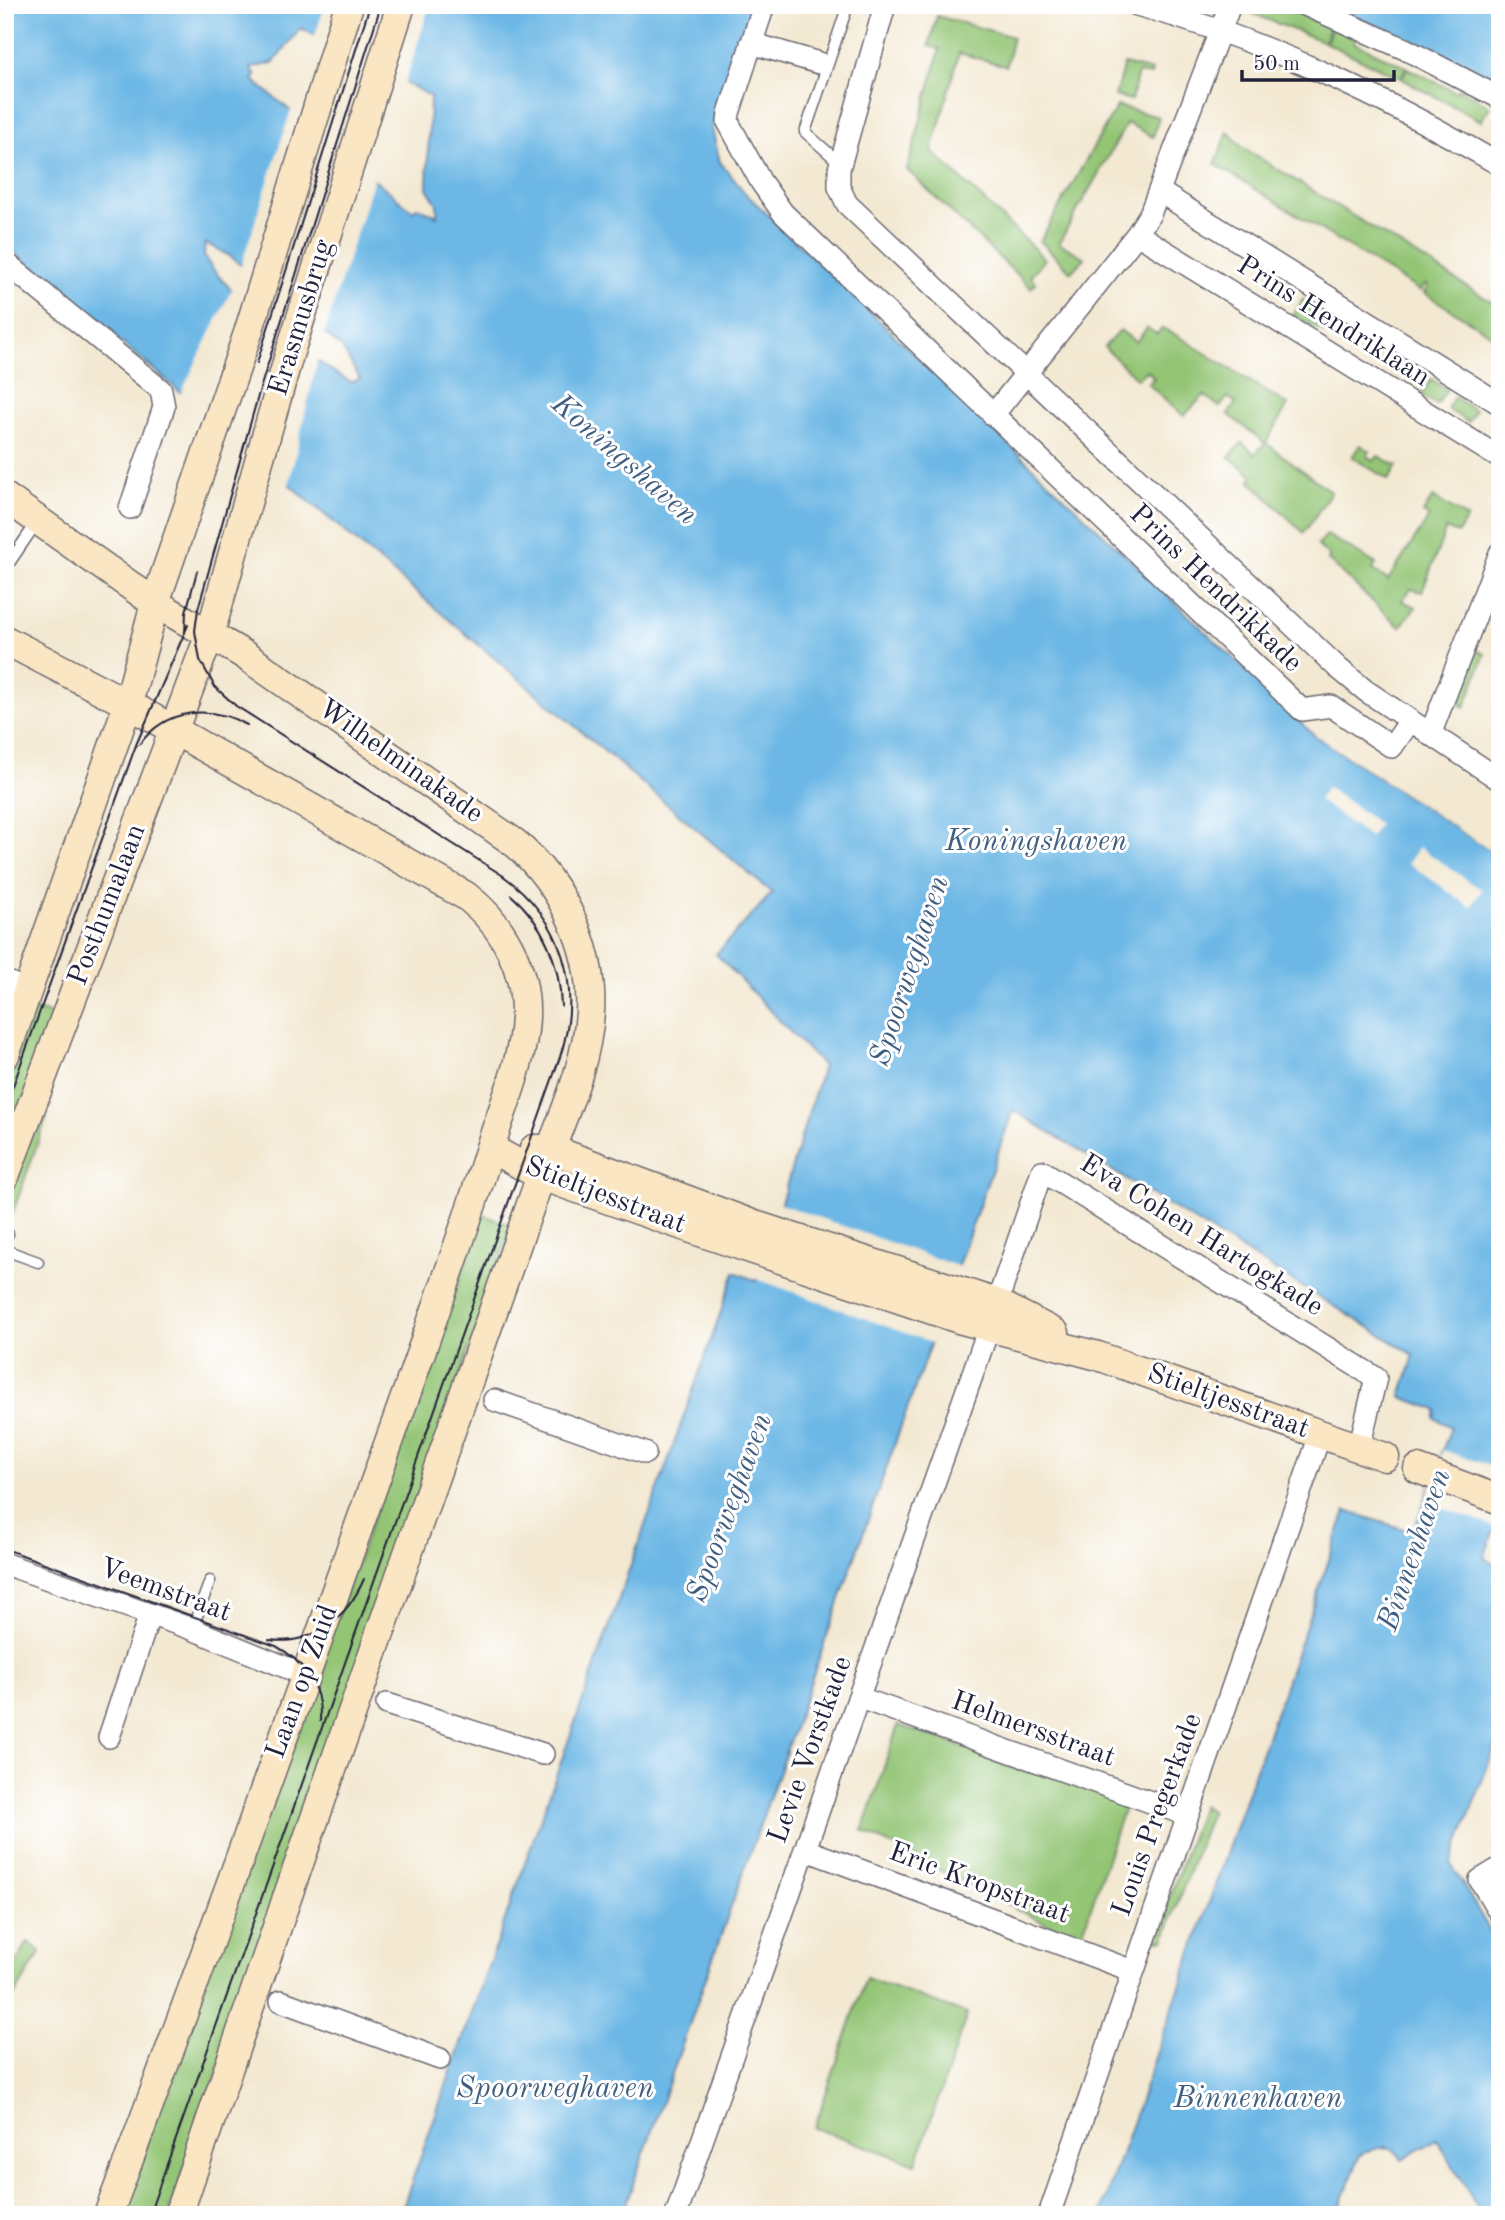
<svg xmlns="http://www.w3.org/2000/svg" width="1505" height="2220" viewBox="0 0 1505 2220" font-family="'Old Standard TT',serif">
	<rect width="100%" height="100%" fill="#fff"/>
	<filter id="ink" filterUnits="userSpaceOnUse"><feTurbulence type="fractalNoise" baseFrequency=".0143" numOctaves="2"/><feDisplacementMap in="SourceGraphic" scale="14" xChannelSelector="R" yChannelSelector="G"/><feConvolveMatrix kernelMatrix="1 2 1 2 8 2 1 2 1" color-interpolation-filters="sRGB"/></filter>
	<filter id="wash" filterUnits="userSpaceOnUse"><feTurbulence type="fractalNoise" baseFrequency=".00686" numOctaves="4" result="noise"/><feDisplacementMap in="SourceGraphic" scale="28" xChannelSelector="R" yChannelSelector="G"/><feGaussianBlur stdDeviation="1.57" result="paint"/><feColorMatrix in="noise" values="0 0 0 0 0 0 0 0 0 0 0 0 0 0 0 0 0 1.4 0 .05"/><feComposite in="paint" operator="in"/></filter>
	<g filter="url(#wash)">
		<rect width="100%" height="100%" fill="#f3e8d1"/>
		<!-- green -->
		<path fill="#93c575" stroke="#5a7458" stroke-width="2" d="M 1256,5 L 1277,5 L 1330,27 L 1324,42 L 1253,14 Z
			M 937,16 L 1013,37 L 1006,66 L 959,53 L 932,151 L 1045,259 L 1030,276 L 1036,283 L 1031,288 L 907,170 L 940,49 L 929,46 Z
			M 1332,27 L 1355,38 L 1353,42 L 1406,67 L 1400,78 L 1326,43 Z
			M 1124,64 L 1152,71 L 1151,75 L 1138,73 L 1131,100 L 1115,96 Z
			M 1407,68 L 1456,92 L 1459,88 L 1490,106 L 1481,121 L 1402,79 Z
			M 1117,106 L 1159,117 L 1153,137 L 1127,123 L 1059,243 L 1085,258 L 1071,272 L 1040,241 Z
			M 1228,132 L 1242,147 L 1500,307 L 1500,340 L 1424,293 L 1428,286 L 1425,284 L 1420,291 L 1215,164 Z
			M 1303,299 L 1343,328 L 1337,338 L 1293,316 Z
			M 1147,328 L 1157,334 L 1162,328 L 1178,336 L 1288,405 L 1266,443 L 1331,492 L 1304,533 L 1250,481 L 1253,476 L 1229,457 L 1242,443 L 1255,454 L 1265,443 L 1228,414 L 1236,403 L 1228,397 L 1220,407 L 1204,395 L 1184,416 L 1148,384 L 1154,378 L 1147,370 L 1137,379 L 1104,347 L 1120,330 L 1136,342 Z
			M 1431,379 L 1447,389 L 1437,405 L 1421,395 Z
			M 1454,397 L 1475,410 L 1468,422 L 1447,409 Z
			M 1360,445 L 1370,451 L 1367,456 L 1374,461 L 1378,456 L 1397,466 L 1389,480 L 1352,457 Z
			M 1433,497 L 1467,518 L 1458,533 L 1446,529 L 1422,592 L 1411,589 L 1402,601 L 1416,607 L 1400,627 L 1328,560 L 1330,557 L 1317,545 L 1327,535 L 1376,564 L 1373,570 L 1388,580 L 1429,517 L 1423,513 Z
			M 1477,650 L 1485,654 L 1465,707 L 1456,703 Z
			M 28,1007 L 56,1016 L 5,1155 L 5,1071 Z
			M 34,1115 L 46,1119 L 12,1215 L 5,1213 L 5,1197 Z
			M 483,1215 L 512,1225 L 168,2215 L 119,2215 Z
			M 898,1725 L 1126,1801 L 1080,1941 L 863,1831 Z
			M 1202,1805 L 1211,1812 L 1164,1940 L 1155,1940 Z
			M 28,1942 L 41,1951 L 13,1998 L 5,2001 L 5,1967 L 18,1960 Z
			M 866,1978 L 967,2014 L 916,2164 L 814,2128 Z"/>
		<!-- water -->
		<path fill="#6cb7e5" stroke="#476c90" stroke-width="2" fill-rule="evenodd" d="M 5,5 L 751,5 L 712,129 L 720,162 L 745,193 L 1315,736 L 1500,857 L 1500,1513 L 1484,1558 L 1500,1566 L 1500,1733 L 1451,1864 L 1500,1948 L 1500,2215 L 1482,2215 L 1437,2139 L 1402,2160 C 1391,2141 1377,2147 1360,2155 L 1337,2215 L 1100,2215 L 1346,1511 L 1413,1532 L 1451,1427 L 1435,1418 L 1437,1410 L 1401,1397 L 1414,1355 L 1013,1110 L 622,2215 L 400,2215 L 735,1272 L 757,1281 L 823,1066 L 716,954 L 772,893 L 5,244 ZM 301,28 L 430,96 L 427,188 L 437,204 L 437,216 L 417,207 L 413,211 L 253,80 L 256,76 L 251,68 L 273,63 ZM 205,243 L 230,256 L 342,348 L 360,379 L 351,382 C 316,365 222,290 204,256 Z
			M 1331,5 L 1500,5 L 1500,85 Z"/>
		<!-- pier -->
		<path fill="#f3e8d1" d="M 325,5 L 430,5 L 404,86 L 314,39 Z
			M 292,107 L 375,175 L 323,337 L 240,269 Z
			M 233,287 L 318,357 L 288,488 L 180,395 Z
			M 1323,736 L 1500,853 L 1500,857 L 1321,739 Z
			M 1327,787 L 1379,824 L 1370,837 L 1318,800 Z
			M 1419,847 L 1482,890 L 1471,907 L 1408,863 Z
			M 777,1203 L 960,1267 L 932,1343 L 738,1272 L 755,1276 Z
			M 1443,1450 L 1500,1469 L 1498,1528 L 1425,1502 Z"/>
	</g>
	<g filter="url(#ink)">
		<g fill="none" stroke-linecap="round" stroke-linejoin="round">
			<!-- lane casing -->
			<g stroke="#6b6770" stroke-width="13">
				<path id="lane" d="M 841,164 L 805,132 L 848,5
					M 5,569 L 37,522
					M 5,1233 L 8,1234
					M 5,1250 L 38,1262
					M 192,1629 L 210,1581"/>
			</g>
			<!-- street casing -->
			<g stroke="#6b6770" stroke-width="24">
				<path id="street" d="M 764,5 L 729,113 L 728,122 L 761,182 L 783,213 L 1302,710 L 1331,706 L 1392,747 L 1410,721
					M 885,5 L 839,169 L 839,187 L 847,204 L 1338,668 L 1366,691 L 1500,780
					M 1137,5 C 1266,40 1385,98 1500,165
					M 1305,5 L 1405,49 L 1500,98
					M 751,43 L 819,63
					M 1160,192 L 1500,404
					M 1137,234 L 1500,458
					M 5,262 L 161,390 L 164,407 L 130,508
					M 993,415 L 1137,234 L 1150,214 L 1230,5
					M 1430,735 L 1500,553
					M 5,981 L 28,990
					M 1001,1291 L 1042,1171 L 1376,1378 L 1359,1448
					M 494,1400 L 645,1453
					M 5,1564 L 192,1629 L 305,1675
					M 860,1698 L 1187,1815
					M 387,1704 L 543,1754
					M 109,1737 L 150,1614
					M 806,1850 L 1133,1971
					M 1500,1868 L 1480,1880 L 1500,1913
					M 281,2001 L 440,2059
					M 676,2215 L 993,1316
					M 1049,2215 L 1320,1435"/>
			</g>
			<!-- secondary casing -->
			<g stroke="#6b6770" stroke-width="31">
				<path id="secondary" d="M 5,497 L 155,603 L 243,654 L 515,843 C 562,884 594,949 590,1012 C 587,1066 562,1117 544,1167 C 519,1236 495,1305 471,1374 C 371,1654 274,1934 178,2215
					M 5,640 L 128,704 L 466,896 C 504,925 527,970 525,1018 C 523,1062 503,1106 490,1148 C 465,1229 436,1309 408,1389 C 309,1665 212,1941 108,2215
					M 5,1055 L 128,704 L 155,603 L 248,333 L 349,5
					M 490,1148 L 541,1176 L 703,1233 L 962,1320 L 1098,1356 L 1385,1457
					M 534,1149 L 551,1149 L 755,1225 L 997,1303 L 1055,1333
					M 5,1176 L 210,634 L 289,355 L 401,5
					M 1418,1469 L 1500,1500"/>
			</g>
			<!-- lane -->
			<use href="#lane" stroke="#fff" stroke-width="10"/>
			<!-- street -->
			<use href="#street" stroke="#fff" stroke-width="21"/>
			<!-- secondary -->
			<use href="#secondary" stroke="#fbe6c3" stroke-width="28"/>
			<!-- tram -->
			<path stroke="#22223b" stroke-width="2" d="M 257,363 L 370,5
				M 185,633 L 186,612 L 197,571
				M 140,744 C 166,708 210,705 247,725
				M 511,895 C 544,923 560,964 561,1006
				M 5,1108 L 136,745 L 188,625
				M 5,1549 L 276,1646 C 304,1661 322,1688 320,1721
				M 269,1640 C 313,1646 347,1618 364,1579
				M 149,2215 L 560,1057 C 583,987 563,919 502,875 L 236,706 L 215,687 L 200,660 L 195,631 L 198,609 L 260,389 L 381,5"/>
		</g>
	</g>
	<g text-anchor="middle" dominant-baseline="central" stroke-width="6" stroke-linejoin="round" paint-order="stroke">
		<!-- street labels -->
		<g font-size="28" fill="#22223b" stroke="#fff">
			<text transform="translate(302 318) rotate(-73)">Erasmusbrug</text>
			<text transform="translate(1333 322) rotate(32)">Prins Hendriklaan</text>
			<text transform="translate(1215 589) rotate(44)">Prins Hendrikkade</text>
			<text transform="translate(400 762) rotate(35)">Wilhelminakade</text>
			<text transform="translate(108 905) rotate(-69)">Posthumalaan</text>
			<text transform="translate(605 1196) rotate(21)">Stieltjesstraat</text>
			<text transform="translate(1201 1236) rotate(32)">Eva Cohen Hartogkade</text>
			<text transform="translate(1228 1402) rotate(20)">Stieltjesstraat</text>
			<text transform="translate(165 1591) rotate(20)">Veemstraat</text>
			<text transform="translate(303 1682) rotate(-70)">Laan op Zuid</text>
			<text transform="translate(1033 1730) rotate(20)">Helmersstraat</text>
			<text transform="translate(811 1750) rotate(-70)">Levie Vorstkade</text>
			<text transform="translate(1158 1815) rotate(-70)">Louis Pregerkade</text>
			<text transform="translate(979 1884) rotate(20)">Eric Kropstraat</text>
		</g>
		<!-- water labels -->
		<g font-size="30" font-style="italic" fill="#405e7f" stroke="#fff">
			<text transform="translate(624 460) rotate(41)">Koningshaven</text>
			<text x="1036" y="842">Koningshaven</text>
			<text transform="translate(910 971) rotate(-72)">Spoorweghaven</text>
			<text transform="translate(730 1508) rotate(-70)">Spoorweghaven</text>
			<text transform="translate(1415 1550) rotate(-71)">Binnenhaven</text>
			<text x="555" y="2089">Spoorweghaven</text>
			<text x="1258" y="2099">Binnenhaven</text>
		</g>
	</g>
	<!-- margin -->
	<rect width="1505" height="2220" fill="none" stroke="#fff" stroke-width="28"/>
	<!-- scale -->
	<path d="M1242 70v10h152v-10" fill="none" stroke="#22223b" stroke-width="3.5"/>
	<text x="1253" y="70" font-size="21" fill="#22223b" stroke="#ffffff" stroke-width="5" paint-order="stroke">50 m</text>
</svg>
